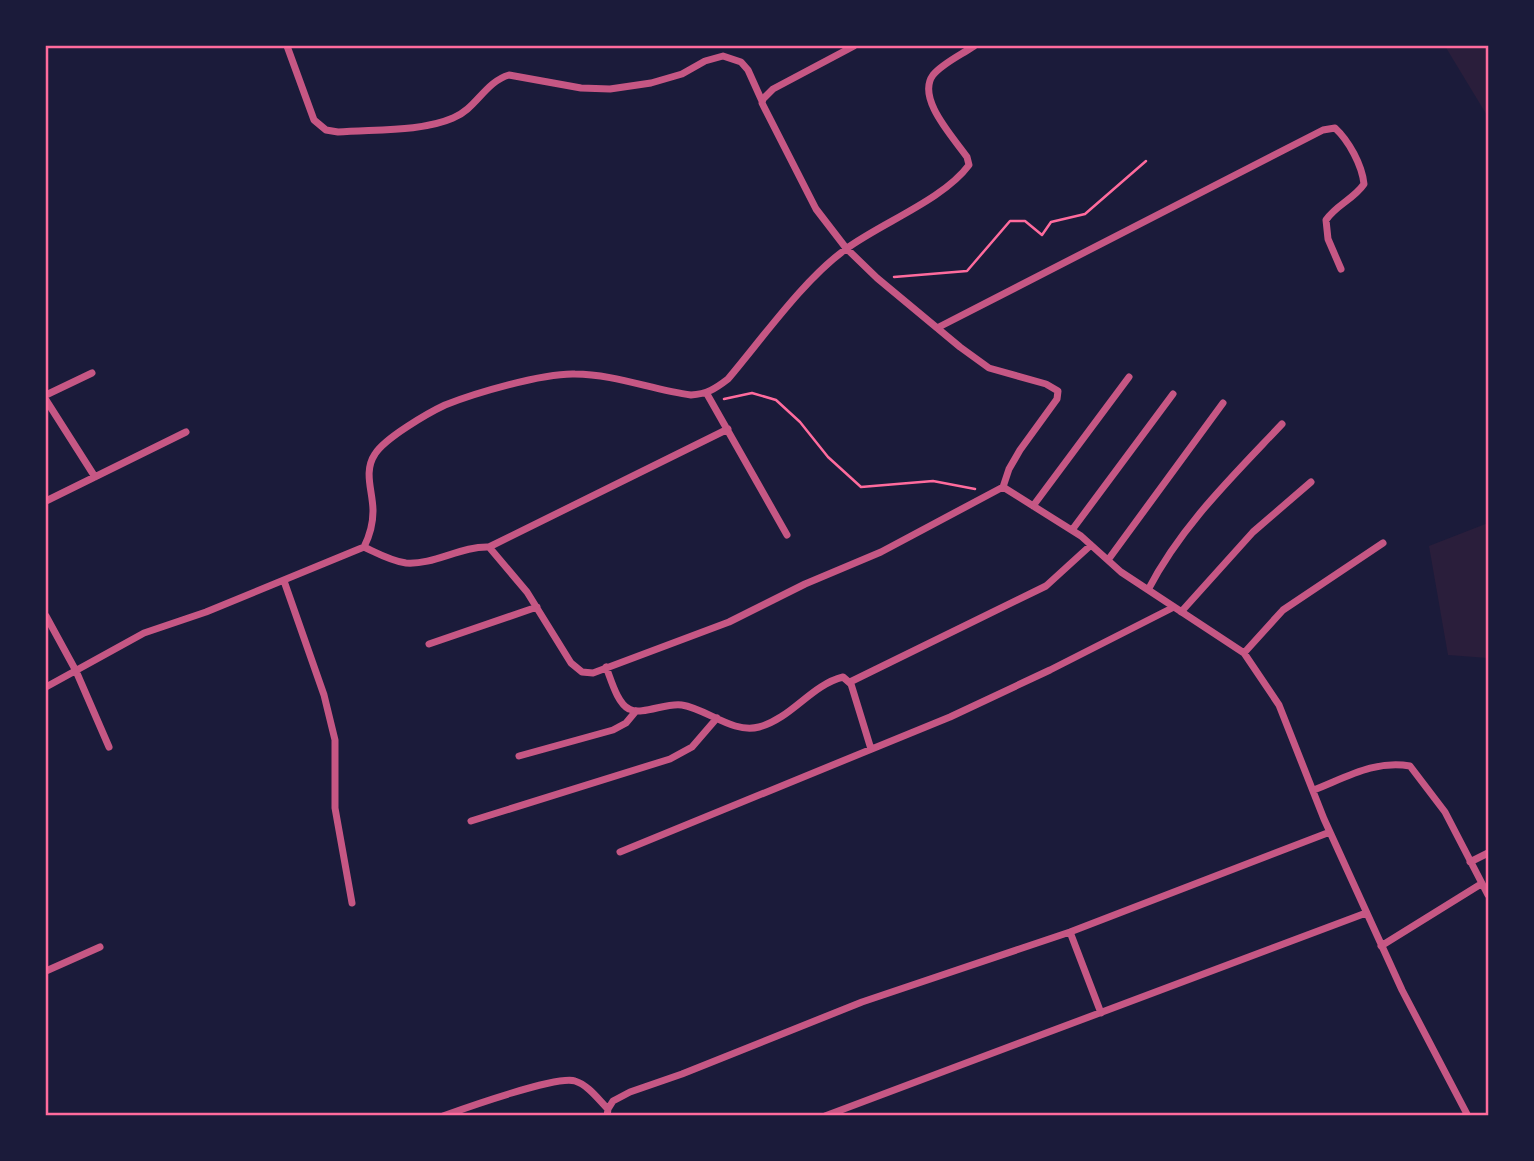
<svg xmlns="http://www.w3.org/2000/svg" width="1534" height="1161" viewBox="0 0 1534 1161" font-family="'Playfair Display',serif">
	<rect width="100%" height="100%" fill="#1b1b3a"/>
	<!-- green -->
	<path fill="#2a1e3b" d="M 1445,46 L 1488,46 L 1488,117 Z
		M 1488,523 L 1488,658 L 1448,655 L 1429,546 Z"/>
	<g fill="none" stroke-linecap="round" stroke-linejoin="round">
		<!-- path -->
		<path stroke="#ff6b9d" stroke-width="2.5" d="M 894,277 L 967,271 L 1010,221 L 1025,221 L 1042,235 L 1051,222 L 1085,214 L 1146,161
			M 724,399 L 752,393 L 776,400 L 800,422 L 828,457 L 861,487 L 933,481 L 975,489"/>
		<!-- minor -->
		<path stroke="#c65784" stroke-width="7" d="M 287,46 L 314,120 L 326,130 L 338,132 C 373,129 421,132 453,118 C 476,109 485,82 509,75 L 581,88 L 610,89 L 651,83 L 682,74 L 705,61 L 723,56 L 741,62 L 748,70 L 762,101
			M 937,328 L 1323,130 L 1335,128 C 1349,141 1362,165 1364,184 C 1354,199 1336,205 1326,220 L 1328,239 L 1341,269
			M 707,394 L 787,535
			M 46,395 L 92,373
			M 46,400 L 95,477
			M 1003,487 L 1081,536 L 1121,572 L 1244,653 L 1279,705 L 1324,819 L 1402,990 L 1468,1116
			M 46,501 L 186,432
			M 1033,506 L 1129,377
			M 1072,530 L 1173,394
			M 364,547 C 377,553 391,561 406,563 C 434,565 461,546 489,547 L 527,592 L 571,663 L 582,672 L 593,673 L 729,622 L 805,584 L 881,552 L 1003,487 L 1009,469 L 1020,450 L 1057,399 L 1058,391 L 1046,384 L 989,368 L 960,347 L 877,278 L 846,248 L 816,209 L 762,103 L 763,99 L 773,89 L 854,46
			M 489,547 L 728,429
			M 1108,560 L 1223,403
			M 284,581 L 324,695 L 335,740 L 335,808 L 352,903
			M 1148,590 C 1181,526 1233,476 1282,424
			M 1181,612 L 1253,532 L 1311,482
			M 46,616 L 76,671 L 109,747
			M 429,644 L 537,607
			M 1244,653 L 1283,610 L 1383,543
			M 606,667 C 611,679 617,703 629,709 C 642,716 667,702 682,705 C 707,709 733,734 759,727 C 792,718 811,685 843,677 L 851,684 L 871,749
			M 850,682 L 1046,586 L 1091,545
			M 46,687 L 144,633 L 206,612 L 364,547 C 370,535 373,524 373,511 C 373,491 363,472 375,454 C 385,438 428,413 445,405 C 475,393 543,373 575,374 C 614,374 653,390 691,395 C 707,394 715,389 728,379 C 762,339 804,279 846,249 C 881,223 943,200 969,165 L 967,157 C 953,137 916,98 933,75 C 943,63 961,55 974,46
			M 519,756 L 613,730 L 626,723 L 636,711
			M 1314,790 C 1347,777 1375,760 1410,766 L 1445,812 L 1488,895
			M 471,821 L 670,759 L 692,747 L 717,718
			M 620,852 L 950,717 L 1050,670 L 1174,607
			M 1470,862 L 1488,853
			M 1070,932 L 1101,1013
			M 1381,946 L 1481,884
			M 46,971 L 100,947
			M 443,1116 C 465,1108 558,1075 575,1081 C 588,1085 598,1099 608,1109
			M 607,1116 L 608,1109 L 613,1101 L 630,1092 L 682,1074 L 862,1002 L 1070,932 L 1330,832
			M 825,1116 L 1366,913"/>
	</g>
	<!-- border -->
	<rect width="1534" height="1161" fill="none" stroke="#1b1b3a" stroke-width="94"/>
	<rect x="47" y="47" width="1440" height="1067" fill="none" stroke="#ff6b9d" stroke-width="2.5"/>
</svg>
